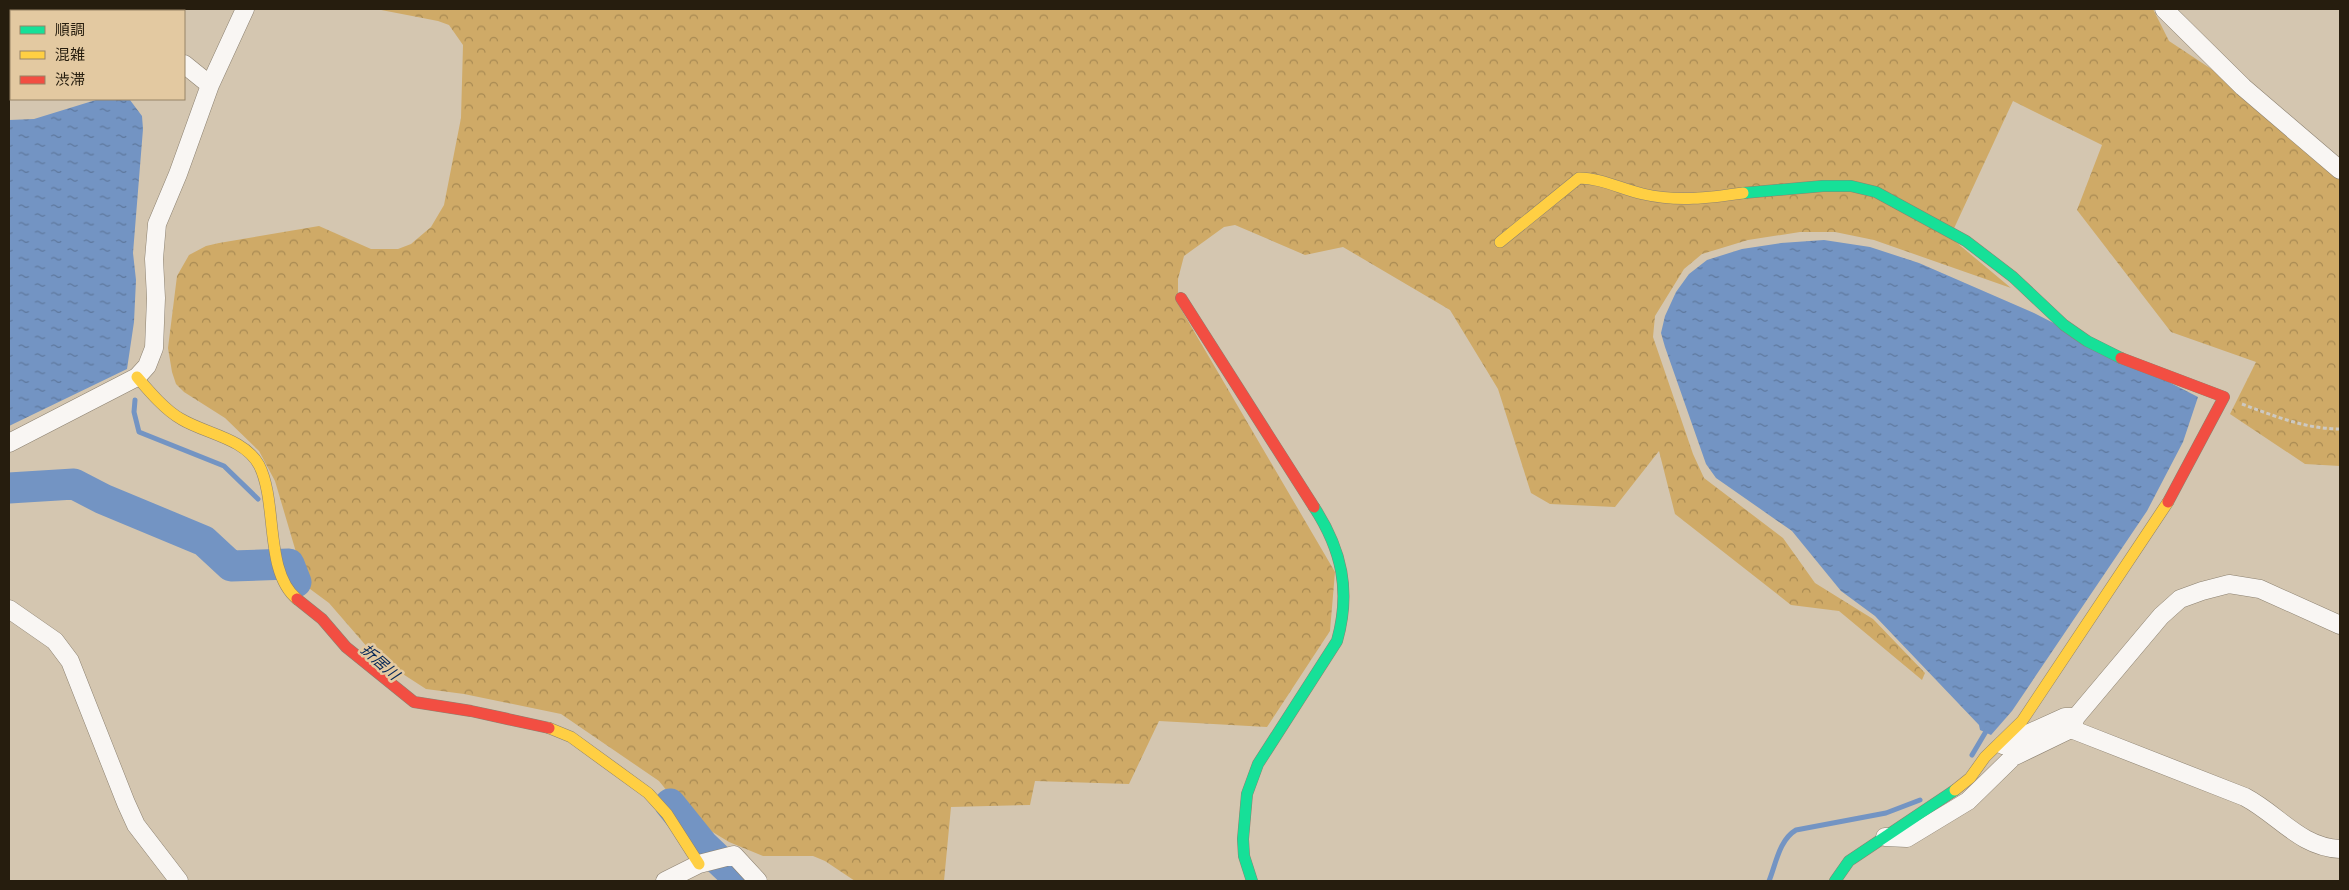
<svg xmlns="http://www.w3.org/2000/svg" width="2349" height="890" viewBox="0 0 2349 890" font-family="'DejaVu Sans','Noto Sans JP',sans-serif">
	<defs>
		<pattern id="forest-crowns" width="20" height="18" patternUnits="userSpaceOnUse" patternTransform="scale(1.25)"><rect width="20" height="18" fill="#cfaa67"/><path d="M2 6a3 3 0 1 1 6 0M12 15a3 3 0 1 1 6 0" fill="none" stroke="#a88a53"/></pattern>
		<pattern id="water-ripples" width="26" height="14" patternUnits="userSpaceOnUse" patternTransform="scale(1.25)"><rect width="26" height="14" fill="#7394c3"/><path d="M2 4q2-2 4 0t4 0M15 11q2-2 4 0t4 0" fill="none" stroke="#5e789d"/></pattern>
	</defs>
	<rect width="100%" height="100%" fill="#d4c6b0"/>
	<!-- forest -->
	<path fill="url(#forest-crowns)" d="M 376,9 L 2153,9 L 2169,41 L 2243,90 L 2340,176 L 2340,466 L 2305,464 L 2230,414 L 2256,362 L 2171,332 L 2077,210 L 2102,145 L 2013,101 L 1950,237 L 2011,288 L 1874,240 L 1835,232 L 1800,232 L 1748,240 L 1702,254 L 1684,269 L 1655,316 L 1653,337 L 1693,454 L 1704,478 L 1783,538 L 1815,583 L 1873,619 L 1925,673 L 1922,680 L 1839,611 L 1791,605 L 1675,514 L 1659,451 L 1615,507 L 1550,504 L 1531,493 L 1498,389 L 1450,310 L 1343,247 L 1305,255 L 1235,225 L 1224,227 L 1184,256 L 1178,279 L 1178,304 L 1335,572 L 1330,631 L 1267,727 L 1159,721 L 1129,784 L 1035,781 L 1030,805 L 951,807 L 944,881 L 855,881 L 825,861 L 813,856 L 763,856 L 729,842 L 688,817 L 659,781 L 561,714 L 464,694 L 426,689 L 375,656 L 329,603 L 306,586 L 275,481 L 259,451 L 225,418 L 184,392 L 176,384 L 172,372 L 168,348 L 177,276 L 189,255 L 206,246 L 219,243 L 319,226 L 371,249 L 398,249 L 411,244 L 431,227 L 444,205 L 461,118 L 463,45 L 449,25 L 438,21 Z"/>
	<!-- water -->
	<path fill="url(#water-ripples)" d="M 99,99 L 130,100 L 142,116 L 143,129 L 133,253 L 136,280 L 134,322 L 127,369 L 9,426 L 9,120 L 34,119 Z
		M 1824,240 L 1870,247 L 1919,263 L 2034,313 L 2198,397 L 2183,442 L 2147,511 L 2012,711 L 1991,735 L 1980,730 L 1979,725 L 1875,616 L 1841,591 L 1792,531 L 1716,478 L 1706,464 L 1665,347 L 1661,333 L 1665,316 L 1676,292 L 1689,274 L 1707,260 L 1742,249 L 1781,243 Z"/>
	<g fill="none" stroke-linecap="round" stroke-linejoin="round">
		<!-- stream -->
		<path stroke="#7394c3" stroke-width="5" d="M 135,400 L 134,412 L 139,432 L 224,466 L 258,499
			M 1972,755 L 1988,728
			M 1769,881 C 1776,864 1779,840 1796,830 L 1886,813 L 1920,800"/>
		<!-- river -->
		<path stroke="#7394c3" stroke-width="31" d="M 9,488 L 74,484 L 103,499 L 204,541 L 231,566 L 289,564 L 296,582
			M 670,804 L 703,845 L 741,881"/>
		<!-- street casing -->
		<g stroke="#8c8170" stroke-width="19">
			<path id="street" d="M 2164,9 L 2243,87 L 2340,170
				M 9,15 L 11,18
				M 184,64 L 210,85
				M 9,443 L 137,377 L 147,366 L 154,348 L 156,298 L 154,259 L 157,224 L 178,174 L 210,85 L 245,9
				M 9,609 L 55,641 L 70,661 L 126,803 L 136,825 L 179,881
				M 2071,729 L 2245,797 C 2279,815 2300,847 2340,849
				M 2003,745 L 2065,717 L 2076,717
				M 1885,837 L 1907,838 L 1968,801 L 2013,757 L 2071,729 L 2076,717 L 2161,616 L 2180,599 L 2202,591 L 2229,584 L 2260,589 L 2340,625
				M 665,881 L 699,864 L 734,855 L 758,881"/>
		</g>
		<!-- fast casing -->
		<g stroke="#8c8170" stroke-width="12">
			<path id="fast" d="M 1743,193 L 1823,186 L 1851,186 L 1876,192 L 1966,241 L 2013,277 L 2064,325 L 2087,341 L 2121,358
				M 1252,881 L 1244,856 L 1243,839 L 1247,794 L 1258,764 L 1337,641 C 1351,591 1342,550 1314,507
				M 1835,881 L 1849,861 L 1955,790"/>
		</g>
		<!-- slow casing -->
		<g stroke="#8c8170" stroke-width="12">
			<path id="slow" d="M 1500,242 L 1579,178 C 1601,178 1621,189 1643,194 C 1677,202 1709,198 1743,193
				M 137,377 C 149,391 165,410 181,419 C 206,434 244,438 259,465 C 278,502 264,572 297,599
				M 549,728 L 571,737 L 648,793 L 667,814 L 699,864
				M 1955,790 L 1970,778 L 1985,757 L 2022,721 L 2168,502"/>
		</g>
		<!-- jam casing -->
		<g stroke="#8c8170" stroke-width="12">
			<path id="jam" d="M 1181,298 L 1314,507
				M 2121,358 L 2224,397 L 2168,502
				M 297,599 L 322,619 L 346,647 L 414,702 L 471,711 L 549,728"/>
		</g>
		<!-- path -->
		<path stroke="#cdc9c2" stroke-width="3" stroke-dasharray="4 2.5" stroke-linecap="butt" d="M 2242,404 C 2274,416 2306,429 2340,429"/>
		<!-- street -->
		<use href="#street" stroke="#f9f6f3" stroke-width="18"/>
		<!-- fast -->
		<use href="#fast" stroke="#16e098" stroke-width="11"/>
		<!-- slow -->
		<use href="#slow" stroke="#ffcf43" stroke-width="11"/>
		<!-- jam -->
		<use href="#jam" stroke="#f24e42" stroke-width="11"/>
	</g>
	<g text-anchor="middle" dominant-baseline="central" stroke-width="5" stroke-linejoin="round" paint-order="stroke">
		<!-- water labels -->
		<g font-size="15" font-style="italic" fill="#042657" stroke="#e3c9a1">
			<text transform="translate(380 662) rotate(42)">折居川</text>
		</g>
	</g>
	<!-- border -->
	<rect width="2349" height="890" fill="none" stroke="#261d0e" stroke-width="20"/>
	<!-- legend -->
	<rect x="10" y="10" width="175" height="90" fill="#e3c9a1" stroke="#978466"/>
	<rect x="20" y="26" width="25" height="8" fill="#16e098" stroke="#978466"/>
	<text x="55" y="35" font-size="15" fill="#261d0e">順調</text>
	<rect x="20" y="51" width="25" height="8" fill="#ffcf43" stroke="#978466"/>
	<text x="55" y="60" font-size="15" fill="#261d0e">混雑</text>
	<rect x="20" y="76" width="25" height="8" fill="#f24e42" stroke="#978466"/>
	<text x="55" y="85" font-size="15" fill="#261d0e">渋滞</text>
</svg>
